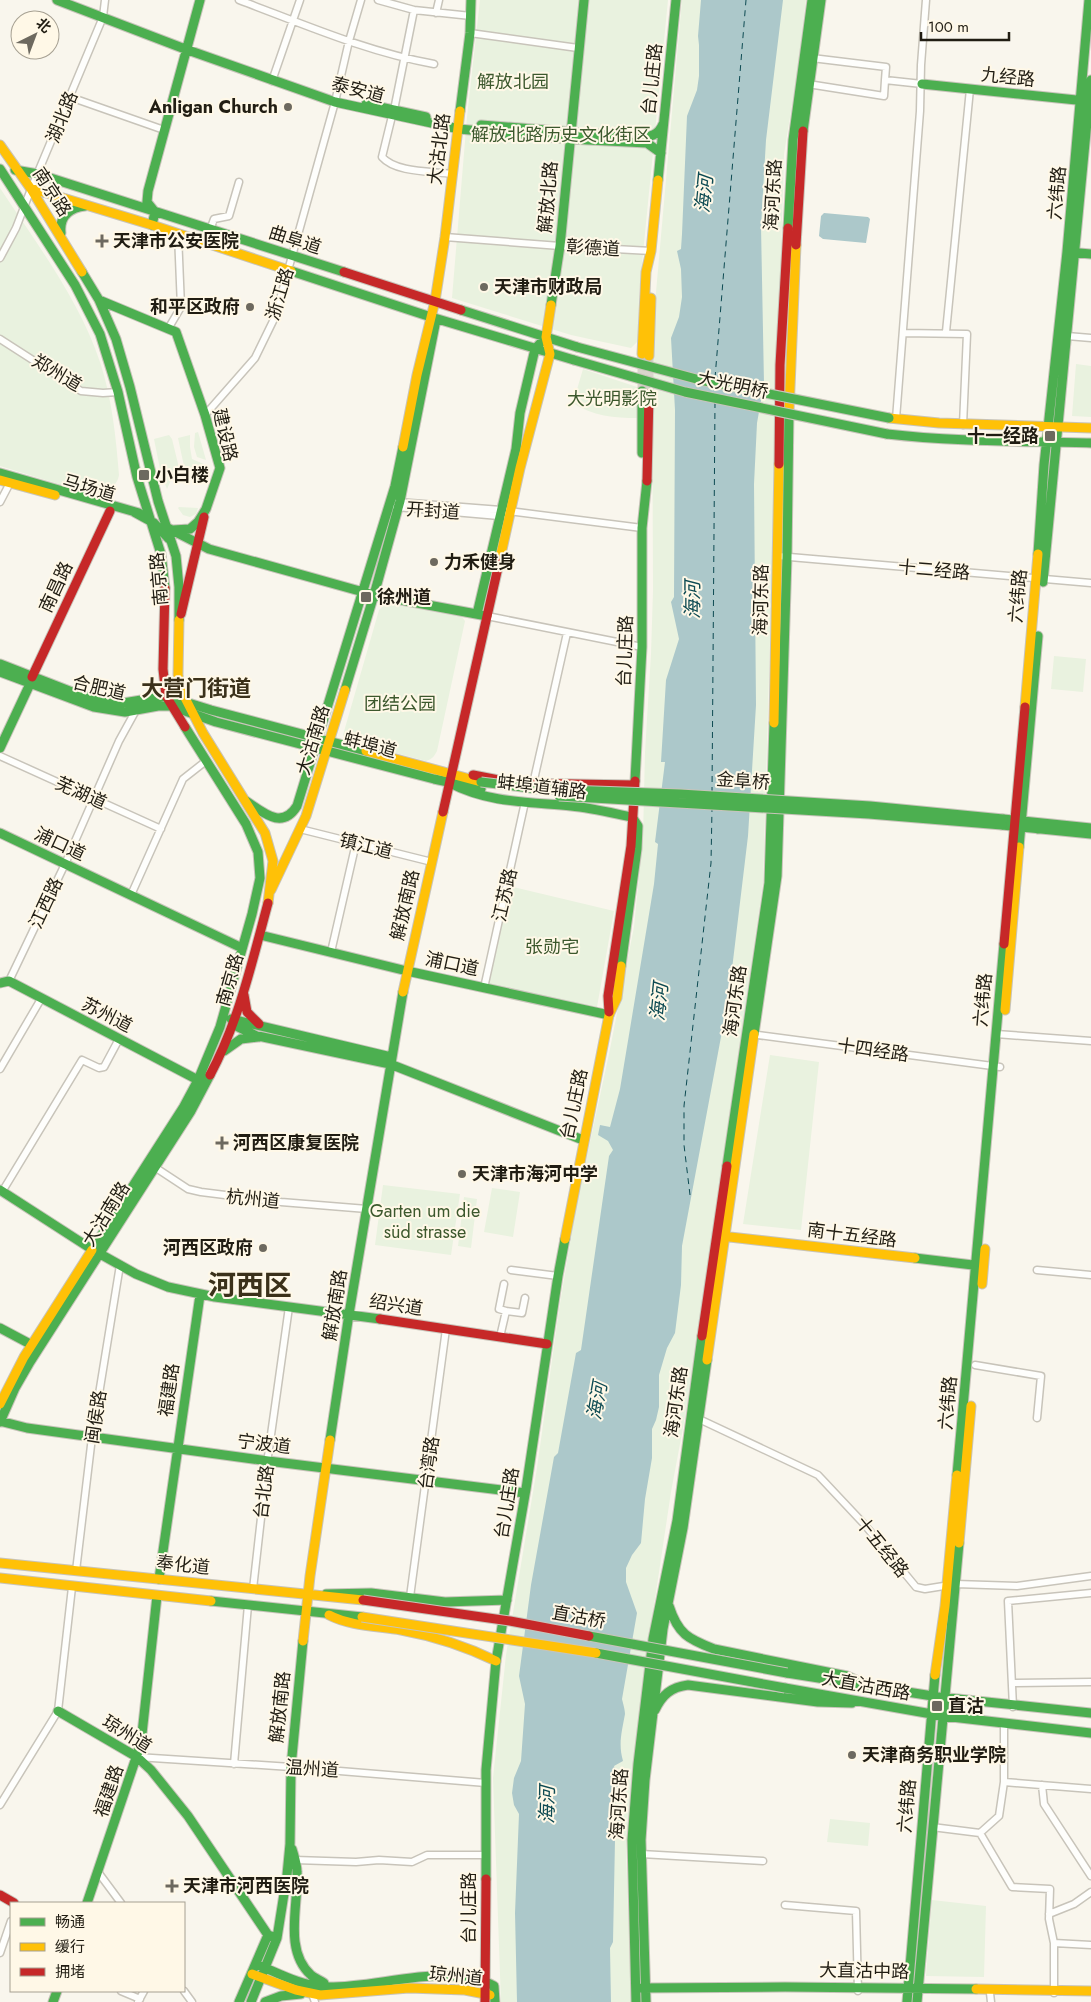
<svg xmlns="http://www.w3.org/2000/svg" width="1091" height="2002" viewBox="0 0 1091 2002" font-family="Jost,'Noto Sans SC',sans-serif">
	<rect width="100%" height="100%" fill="#f9f6ed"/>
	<!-- green -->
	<path fill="#e9f2df" d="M 480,0 L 668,0 L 639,294 L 638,341 L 631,348 L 571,335 L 452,298 L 467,117 Z
		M 682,0 L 806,0 L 797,74 L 784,154 L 763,884 L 686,1412 L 671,1492 L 646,1659 L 632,1776 L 626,1850 L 631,2002 L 501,2002 L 493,1778 L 506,1655 L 537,1468 L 559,1310 L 576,1207 L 609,1054 L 634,927 L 643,837 L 645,752 L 651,654 L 653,591 L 652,337 Z
		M 0,188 C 35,241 80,301 100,362 C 112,398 116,438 119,475 C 117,489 101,494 88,493 L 0,466 Z
		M 1076,364 L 1091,366 L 1091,417 L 1072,416 Z
		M 583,369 L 637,387 L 637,418 C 615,418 592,416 573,403 Z
		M 198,432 L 206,460 L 197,457 L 194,447 L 195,433 Z
		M 169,435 L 172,439 L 180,472 L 171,480 L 167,489 L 161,474 L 154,439 Z
		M 190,435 L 190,447 L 192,459 L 206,465 L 205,478 L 193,470 L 185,471 L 178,438 Z
		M 179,507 L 198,508 L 196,514 L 190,517 L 183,515 L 178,508 Z
		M 386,603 L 462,617 L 465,621 L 437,751 C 434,757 432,759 426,761 L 347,740 L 343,735 L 379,610 Z
		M 1054,656 L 1086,659 L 1083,692 L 1051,689 Z
		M 509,886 L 614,911 L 597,1007 L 489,984 Z
		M 770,1055 L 819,1062 L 801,1230 L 743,1224 Z
		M 383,1185 L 460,1194 L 451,1255 L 375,1245 Z
		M 492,1188 L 520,1192 L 513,1237 L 484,1232 Z
		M 464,1197 L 477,1199 L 471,1248 L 458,1246 Z
		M 830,1819 L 870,1823 L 868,1846 L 827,1842 Z
		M 932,1900 L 986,1906 L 984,1977 L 926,1976 Z"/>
	<!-- water -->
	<path fill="#acc8ca" d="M 701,0 L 783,0 L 766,140 L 761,226 L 764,384 L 757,423 L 754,484 L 756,705 L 748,836 L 729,994 L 682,1246 L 681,1285 L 675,1333 L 667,1348 L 659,1375 L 659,1407 L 656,1420 L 652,1429 L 652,1458 L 645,1499 L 641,1543 L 632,1555 L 626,1568 L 626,1582 L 637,1613 L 622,1699 C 623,1703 625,1710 625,1714 C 622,1731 618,1744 623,1761 L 614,1766 C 620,1784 619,1798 611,1815 L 622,1822 L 615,1840 L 613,1942 L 610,1948 L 611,2002 L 517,2002 L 515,1913 L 519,1814 L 514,1805 L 512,1793 L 514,1778 L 521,1761 L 525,1704 L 519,1676 L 531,1585 L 554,1457 L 558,1453 L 576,1353 L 581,1350 L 609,1156 L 613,1150 L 608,1141 L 598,1135 L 600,1125 L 610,1127 L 620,1089 L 654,884 L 658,844 L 655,842 L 665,762 L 661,762 L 666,680 L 679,639 L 671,602 L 674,597 L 675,410 L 671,338 L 679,317 L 682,297 L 681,269 L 677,251 L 681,249 L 682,234 L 687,116 L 697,90 L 699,76 L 699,45 L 698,36 Z
		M 824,213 L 868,217 L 870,219 L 866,243 L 823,239 L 819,236 L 821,216 Z"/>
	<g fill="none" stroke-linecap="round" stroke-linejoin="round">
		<!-- ferry -->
		<path stroke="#0d4a52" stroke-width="1" stroke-dasharray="6 5" stroke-linecap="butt" d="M 715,378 L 746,0
			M 712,793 L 715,402
			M 690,1195 L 684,1145 L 684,1106 L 711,863 L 712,809"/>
		<!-- secondary-tunnel -->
		<path stroke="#d9d5cc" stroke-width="9" stroke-dasharray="9 4.5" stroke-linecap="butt" d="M 642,391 L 642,354
			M 649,394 L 649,356"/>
		<!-- street casing -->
		<g stroke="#c8c4ba" stroke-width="9">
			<path id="street" d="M 239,0 C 303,24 367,52 434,64
				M 378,0 L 414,10 L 471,16
				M 436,13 L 439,0
				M 470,33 L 578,48
				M 812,58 L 886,67 L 885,80
				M 272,81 L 300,0
				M 808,84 L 884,96 L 885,80 L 922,84
				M 70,97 L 164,130
				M 394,110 L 414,10
				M 392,116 L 382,157 C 396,173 432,171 452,174
				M 210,230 L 214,219 L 229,216 L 239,182
				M 445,237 L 560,246 L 651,251
				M 0,258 L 16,228 L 31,189 L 103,17 L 105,0
				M 168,329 L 181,307 L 178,234
				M 946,332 L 970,89
				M 903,333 L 967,334 L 963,425
				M 1067,336 L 1091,338
				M 0,339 L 81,391 L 103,393 L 118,392
				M 205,415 L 255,358 L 275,317 L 335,102 L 349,41 L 361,0
				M 896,419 L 920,111 L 921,65 L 926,0
				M 0,502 L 11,481
				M 398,502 L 501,510 L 642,528
				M 396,507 L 499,516 L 503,515
				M 778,556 L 1091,583
				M 487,616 L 642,647
				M 0,756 L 161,829
				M 533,784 L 567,633
				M 300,829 L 432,862
				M 131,895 L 183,779 L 206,761
				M 331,952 L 356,843
				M 9,981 L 65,864 L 119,741 L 135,712
				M 484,988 L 525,802
				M 750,1034 L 1000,1067
				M 996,1034 L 1091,1041
				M 0,1069 L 41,999
				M 153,1166 L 188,1189 L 201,1192 L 281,1202 L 367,1209
				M 5,1187 L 82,1060 L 99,1068 L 104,1067 L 119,1039
				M 511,1270 L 558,1276
				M 1037,1270 L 1091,1275
				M 504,1284 L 499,1309 L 506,1311
				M 500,1337 L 506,1311 L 522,1313 L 525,1298
				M 975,1365 L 1041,1376 L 1037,1418
				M 699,1419 L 818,1475 L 864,1524 L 916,1587 L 925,1589 L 956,1584 L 1017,1586 L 1091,1576
				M 76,1571 L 92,1437 L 120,1265
				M 253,1589 L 268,1456 L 289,1307
				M 410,1597 L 446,1329
				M 1013,1683 L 1091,1682
				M 1013,1707 L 1008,1601 L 1091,1593
				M 137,1757 L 291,1767 L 486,1783
				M 234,1764 L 248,1605
				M 1004,1782 L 1091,1789
				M 1042,1785 L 1044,1804 L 1091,1876
				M 0,1805 L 58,1711 L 72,1587
				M 932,1827 L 980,1833 L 1012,1887 L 1050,1889 L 1049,1919 L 1054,1943 L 1054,1993
				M 980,1833 L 999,1816 L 1004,1782 L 1004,1724
				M 641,1854 L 763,1861
				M 295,1860 L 356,1862 L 379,1860 L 412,1862 L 427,1855 L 486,1855
				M 98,1872 L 121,1903
				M 785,1905 L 856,1911 L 858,1991
				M 1049,1914 L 1074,1904 L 1091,1892
				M 1054,1943 L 1091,1945
				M 0,1953 L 11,1921
				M 121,1991 L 140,1999
				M 184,1991 L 192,2002
				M 990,1993 L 991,2002
				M 312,1994 L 315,2002
				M 138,2002 L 144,1991"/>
		</g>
		<!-- fast casing -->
		<g stroke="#c8c4ba" stroke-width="11">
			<path id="fast" d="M 57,0 L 185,49 L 335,102 L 459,129 L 569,139 L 647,143 L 661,153
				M 922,84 L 1086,101
				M 366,104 L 426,117
				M 460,111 L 470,33 L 471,0
				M 481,125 L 625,136
				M 803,131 L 821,0
				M 638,137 C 650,137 658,136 663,124
				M 0,169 L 75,285 L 100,334 L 118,392 L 137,477 L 161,554 L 165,588
				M 15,170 L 38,174 L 344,272
				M 658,180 L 676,0
				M 152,225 L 155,212 L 147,202 L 148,191 L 200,0
				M 788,228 L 793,140 L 812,0
				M 61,233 C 59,216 69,208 85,206
				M 1068,252 L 1091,254
				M 291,271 L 431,317 L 574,360
				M 82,272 L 99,300 L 116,339 L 130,387 L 158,501 L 176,556 L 179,587 L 179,620
				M 99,300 L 176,332 L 205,415 L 220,468 L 206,509 L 198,522 L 190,529 L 173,530
				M 551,305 L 560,246 L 584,0
				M 461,310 L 577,347
				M 642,391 L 642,453
				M 887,434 C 955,442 1023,441 1091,443
				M 0,473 L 139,513
				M 134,512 L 154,523 L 169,539
				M 164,526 L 209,549 L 374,595 L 487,616
				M 1038,554 L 1044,465 L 1067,252 L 1089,0
				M 1043,582 L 1091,80
				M 477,614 L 516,449 L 520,413 L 535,349 L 546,337
				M 0,664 L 72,692 L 107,703 L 123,703 L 166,696 L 211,710 L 366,751
				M 0,672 L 94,707 L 125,712 L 158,706 L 171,706 L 216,722 L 434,779 L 481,789
				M 345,690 L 374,595 L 400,501 L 435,325
				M 0,748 L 30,684
				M 635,781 L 642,647 L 642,528 L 647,481
				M 450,783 C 488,803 529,802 571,806 C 592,808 612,813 632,817 L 638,826 L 637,849 L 621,966
				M 246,801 C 264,813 282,830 297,806 L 395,486 L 403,447
				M 1019,817 L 1024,824 L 1038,829
				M 1003,819 L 1091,828
				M 1002,825 L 1091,834
				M 0,833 L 242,948
				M 1019,847 L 1038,636
				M 260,935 L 407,971 L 609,1015
				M 0,983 L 9,981 L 198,1080
				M 231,1019 L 391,1057
				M 232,1019 L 238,1027 L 259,1037
				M 754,1034 L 777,876 L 787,557 L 789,411
				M 253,1035 L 390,1064 L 583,1140
				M 224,1051 L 241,1039 L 258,1037
				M 727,1166 L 769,883 L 774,723
				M 0,1190 L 93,1250 L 136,1274 L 168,1287 L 215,1297 L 380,1319
				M 92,1250 L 183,1108 L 198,1080 L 220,1027 L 252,914 L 260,878 L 258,852 L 246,824 L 185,727
				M 915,1258 L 981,1266
				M 0,1328 L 32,1345
				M 0,1421 L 27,1428 L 268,1461 L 525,1493
				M 0,1422 L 15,1388 L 30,1362 L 191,1111 L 210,1075
				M 330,1440 L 349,1314 L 403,992
				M 957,1475 L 1004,944
				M 159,1579 L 200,1295
				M 326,1594 L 371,1593 L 445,1602 L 507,1600
				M 211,1601 L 362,1617
				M 669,1606 C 678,1634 688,1639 714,1649 L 847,1676 L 865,1684
				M 787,1673 L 939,1697 L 1091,1713
				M 785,1688 L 943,1716 L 1091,1733
				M 655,1710 C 662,1695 671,1687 688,1685 L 818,1702 L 852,1703
				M 58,1711 L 137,1757 L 151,1770 L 188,1816 L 268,1935 L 277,1938
				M 292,1849 C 294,1856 297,1864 297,1872 C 299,1904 283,1950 311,1975 C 314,1978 320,1980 324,1983
				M 486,1879 L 486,1770 L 496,1661 L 526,1489 L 558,1276 L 565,1239
				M 87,1903 L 141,1743 L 157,1596
				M 256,1964 C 278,1973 301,1986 325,1987 C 375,1989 449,1961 494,1986 L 495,2002
				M 641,1988 L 785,1987 L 976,1989
				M 53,2002 L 57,1991
				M 239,2002 L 268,1935
				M 251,2002 L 277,1938 L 287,1875 L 290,1844 L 291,1767 L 303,1641
				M 265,2002 L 281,1996 L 301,1994
				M 636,2002 L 632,1840 L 638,1764 L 653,1639 L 677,1521 L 702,1336
				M 646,2002 L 641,1840 L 645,1780 L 663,1629 L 683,1528 L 707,1360
				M 907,2002 L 935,1675
				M 917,2002 L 959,1543"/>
		</g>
		<!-- slow casing -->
		<g stroke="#c8c4ba" stroke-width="11">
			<path id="slow" d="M 0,145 L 31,189 L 82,272
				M 30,188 L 152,225 L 291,271
				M 642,354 L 646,272 L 651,251 L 658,180
				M 649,356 L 651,298
				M 789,411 L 796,245
				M 889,418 L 939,423 L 1091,428
				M 403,447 L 417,375 L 435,301 L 445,237 L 460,111
				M 0,480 L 55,495
				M 499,563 L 520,468 L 550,354 L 546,337 L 551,305
				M 179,620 L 178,675 L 181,690 L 203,733 L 265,833 L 273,861 L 268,903
				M 1025,707 L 1038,554
				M 774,723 L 779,464
				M 366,751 L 481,782
				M 271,890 L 306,816 L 345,690
				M 403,992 L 443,812
				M 1005,1010 L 1019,847
				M 721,1236 L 915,1258
				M 565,1239 L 609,1015 L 617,998 L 621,966
				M 982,1284 L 985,1249
				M 707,1360 L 754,1034
				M 0,1404 L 24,1357 L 92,1250
				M 959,1543 L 971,1406
				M 0,1563 L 363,1600
				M 0,1578 L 211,1601
				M 329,1615 C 350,1626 377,1626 401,1630 C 434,1636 465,1646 496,1661
				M 303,1641 L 310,1576 L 330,1440
				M 935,1675 L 945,1606 L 957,1475
				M 252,1974 L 296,1990 L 320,1995 L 409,1988 L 465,1990 L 490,1995
				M 976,1989 L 1091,1991"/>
		</g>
		<!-- jam casing -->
		<g stroke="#c8c4ba" stroke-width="11">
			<path id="jam" d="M 796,245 L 803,131
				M 344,272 L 461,310
				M 779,464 L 780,365 L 788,228
				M 647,481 L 649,394
				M 165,588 L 163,669 L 166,696 L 185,727
				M 181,614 L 204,517
				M 32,677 L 110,511
				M 473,775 L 515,783 L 634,785
				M 443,812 L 499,563
				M 1004,944 L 1025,707
				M 244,995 L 247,1012 L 259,1024
				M 609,1012 L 608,996 L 631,846 L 635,781
				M 210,1075 C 239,1021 252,962 268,903
				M 380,1319 L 547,1344
				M 702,1336 L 727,1166
				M 0,1895 L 14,1903
				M 485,2002 L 486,1879"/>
		</g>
		<!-- street -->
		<use href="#street" stroke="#fefefc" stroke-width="6"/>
		<!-- fast -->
		<use href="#fast" stroke="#4caf50" stroke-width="9"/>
		<!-- slow -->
		<use href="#slow" stroke="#ffc107" stroke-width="9"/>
		<!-- jam -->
		<use href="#jam" stroke="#c62828" stroke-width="9"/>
		<!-- fast-bridge casing -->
		<g stroke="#c8c4ba" stroke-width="11" stroke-linecap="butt">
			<path id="fast-bridge" d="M 577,347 L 700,380 L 889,418
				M 574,360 L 685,392 L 887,434
				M 481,782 L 538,789 L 680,794 L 870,806 L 1003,819
				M 559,796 L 869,814 L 1002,825
				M 589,1636 L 787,1673
				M 596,1653 L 785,1688"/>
		</g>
		<!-- slow-bridge casing -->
		<g stroke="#c8c4ba" stroke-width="11" stroke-linecap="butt">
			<path id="slow-bridge" d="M 362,1617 L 596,1653"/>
		</g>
		<!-- jam-bridge casing -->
		<g stroke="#c8c4ba" stroke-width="11" stroke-linecap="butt">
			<path id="jam-bridge" d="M 363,1600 L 510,1621 L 589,1636"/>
		</g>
		<!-- fast-bridge -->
		<use href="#fast-bridge" stroke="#4caf50" stroke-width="9"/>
		<!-- slow-bridge -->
		<use href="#slow-bridge" stroke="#ffc107" stroke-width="9"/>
		<!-- jam-bridge -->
		<use href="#jam-bridge" stroke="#c62828" stroke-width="9"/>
	</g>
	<!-- markers -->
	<g fill="#6d695f" stroke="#fff8e7" stroke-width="2">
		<circle cx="288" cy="107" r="5"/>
		<path d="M99.5 233.5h5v5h5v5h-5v5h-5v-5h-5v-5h5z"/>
		<circle cx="484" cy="287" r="5"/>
		<circle cx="250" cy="307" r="5"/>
		<rect x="1044" y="430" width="12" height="12" rx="2.5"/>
		<rect x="138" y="469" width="12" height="12" rx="2.5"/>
		<circle cx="434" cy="562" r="5"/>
		<rect x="360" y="591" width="12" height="12" rx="2.5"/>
		<path d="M219.5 1135.5h5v5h5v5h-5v5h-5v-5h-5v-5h5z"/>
		<circle cx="462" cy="1174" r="5"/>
		<circle cx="263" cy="1248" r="5"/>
		<rect x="931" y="1700" width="12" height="12" rx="2.5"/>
		<circle cx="852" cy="1755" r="5"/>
		<path d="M169.5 1878.5h5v5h5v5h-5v5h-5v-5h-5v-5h5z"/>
	</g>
	<g text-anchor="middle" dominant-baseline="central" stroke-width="4" stroke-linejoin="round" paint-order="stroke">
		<!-- street labels -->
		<g font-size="18" fill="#211d13" stroke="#fff8e7">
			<text transform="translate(1008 77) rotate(6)">九经路</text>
			<text transform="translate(652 79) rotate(-84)">台儿庄路</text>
			<text transform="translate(358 90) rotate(15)">泰安道</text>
			<text transform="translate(62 117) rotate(-68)">湖北路</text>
			<text transform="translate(439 149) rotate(-83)">大沽北路</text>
			<text transform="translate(52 192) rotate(57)">南京路</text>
			<text transform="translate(1057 193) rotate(-85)">六纬路</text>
			<text transform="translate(773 195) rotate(-87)">海河东路</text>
			<text transform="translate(548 197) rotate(-85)">解放北路</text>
			<text transform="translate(295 240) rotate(18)">曲阜道</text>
			<text transform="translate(593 248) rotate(3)">彰德道</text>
			<text transform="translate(280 294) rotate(-73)">浙江路</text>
			<text transform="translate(57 373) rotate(31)">郑州道</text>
			<text transform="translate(733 385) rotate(12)">大光明桥</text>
			<text transform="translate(225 435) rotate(77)">建设路</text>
			<text transform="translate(89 488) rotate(16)">马场道</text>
			<text transform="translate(433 511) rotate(4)">开封道</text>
			<text transform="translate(934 570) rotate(5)">十二经路</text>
			<text transform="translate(159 579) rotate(-95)">南京路</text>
			<text transform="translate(56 587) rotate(-65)">南昌路</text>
			<text transform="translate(1018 596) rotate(-85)">六纬路</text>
			<text transform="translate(761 600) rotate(-89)">海河东路</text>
			<text transform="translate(625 651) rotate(-88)">台儿庄路</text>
			<text transform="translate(99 688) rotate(13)">合肥道</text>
			<text transform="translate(313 740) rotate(-73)">大沽南路</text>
			<text transform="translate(370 745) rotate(15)">蚌埠道</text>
			<text transform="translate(743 781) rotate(4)">金阜桥</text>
			<text transform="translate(542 787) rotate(7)">蚌埠道辅路</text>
			<text transform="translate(81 793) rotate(24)">芜湖道</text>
			<text transform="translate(60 844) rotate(25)">浦口道</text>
			<text transform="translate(366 846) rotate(14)">镇江道</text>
			<text transform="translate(505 895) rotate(-77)">江苏路</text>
			<text transform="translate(46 903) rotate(-65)">江西路</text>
			<text transform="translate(405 905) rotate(-77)">解放南路</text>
			<text transform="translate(452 964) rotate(12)">浦口道</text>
			<text transform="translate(230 980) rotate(-74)">南京路</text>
			<text transform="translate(983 1000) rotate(-85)">六纬路</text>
			<text transform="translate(735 1001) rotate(-82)">海河东路</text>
			<text transform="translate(107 1015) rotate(27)">苏州道</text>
			<text transform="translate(873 1050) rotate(8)">十四经路</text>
			<text transform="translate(574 1104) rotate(-78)">台儿庄路</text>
			<text transform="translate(253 1199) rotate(6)">杭州道</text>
			<text transform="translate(106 1214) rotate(-58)">大沽南路</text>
			<text transform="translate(852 1235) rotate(7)">南十五经路</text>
			<text transform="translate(335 1305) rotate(-81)">解放南路</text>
			<text transform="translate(396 1305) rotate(9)">绍兴道</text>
			<text transform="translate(169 1390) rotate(-82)">福建路</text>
			<text transform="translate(676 1402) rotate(-82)">海河东路</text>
			<text transform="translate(948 1403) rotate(-85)">六纬路</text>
			<text transform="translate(96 1417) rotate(-81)">闽侯路</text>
			<text transform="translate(264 1444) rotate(7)">宁波道</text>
			<text transform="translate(429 1463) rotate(-82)">台湾路</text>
			<text transform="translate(264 1492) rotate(-83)">台北路</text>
			<text transform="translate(507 1503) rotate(-81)">台儿庄路</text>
			<text transform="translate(882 1547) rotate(51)">十五经路</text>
			<text transform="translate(183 1565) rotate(6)">奉化道</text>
			<text transform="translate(579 1617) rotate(10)">直沽桥</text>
			<text transform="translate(866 1686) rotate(10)">大直沽西路</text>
			<text transform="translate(280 1707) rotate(-84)">解放南路</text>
			<text transform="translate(127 1734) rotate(32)">琼州道</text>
			<text transform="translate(312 1769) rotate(4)">温州道</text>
			<text transform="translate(109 1791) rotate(-71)">福建路</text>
			<text transform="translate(619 1804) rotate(-86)">海河东路</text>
			<text transform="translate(907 1806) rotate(-85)">六纬路</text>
			<text transform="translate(469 1908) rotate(-90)">台儿庄路</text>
			<text transform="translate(864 1971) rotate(1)">大直沽中路</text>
			<text transform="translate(456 1976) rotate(6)">琼州道</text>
		</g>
		<!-- park labels -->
		<g font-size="18" fill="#3c582d" stroke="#fff8e7">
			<text x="513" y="82">解放北园</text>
			<text x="561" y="135">解放北路历史文化街区</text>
			<text x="612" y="399">大光明影院</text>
			<text x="400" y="704">团结公园</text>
			<text x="552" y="947">张勋宅</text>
			<text x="425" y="1211">Garten um die<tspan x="425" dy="21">süd strasse</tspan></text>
		</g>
		<!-- poi labels -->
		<g font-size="18" font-weight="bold" fill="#211d13" stroke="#fff8e7" text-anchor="start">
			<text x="278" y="107" text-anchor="end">Anligan Church</text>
			<text x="113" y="241">天津市公安医院</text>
			<text x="494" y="287">天津市财政局</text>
			<text x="240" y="307" text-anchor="end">和平区政府</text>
			<text x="1039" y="436" text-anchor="end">十一经路</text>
			<text x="155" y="475">小白楼</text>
			<text x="444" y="562">力禾健身</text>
			<text x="377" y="597">徐州道</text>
			<text x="233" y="1143">河西区康复医院</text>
			<text x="472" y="1174">天津市海河中学</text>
			<text x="253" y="1248" text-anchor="end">河西区政府</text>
			<text x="948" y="1706">直沽</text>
			<text x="862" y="1755">天津商务职业学院</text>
			<text x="183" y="1886">天津市河西医院</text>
		</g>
		<!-- water labels -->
		<g font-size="19" font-style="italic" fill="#0d4a52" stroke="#fff8e7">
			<text transform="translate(704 194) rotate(-84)">海河</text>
			<text transform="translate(692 600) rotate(-90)">海河</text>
			<text transform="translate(659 1002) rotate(-84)">海河</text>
			<text transform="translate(597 1401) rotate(-80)">海河</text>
			<text transform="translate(547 1805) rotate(-89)">海河</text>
		</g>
		<!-- district labels -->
		<g font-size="22" font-weight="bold" fill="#3b311a" stroke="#fff8e7">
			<text x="196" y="688">大营门街道</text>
		</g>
		<!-- town labels -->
		<g font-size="28" font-weight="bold" fill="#3b311a" stroke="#fff8e7">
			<text x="250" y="1285">河西区</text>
		</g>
	</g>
	<!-- legend -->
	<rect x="10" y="1902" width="175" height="90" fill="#fff8e7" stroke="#a6a092"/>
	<rect x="20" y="1918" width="25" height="8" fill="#4caf50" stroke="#a6a092"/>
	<text x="55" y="1927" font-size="15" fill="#211d13">畅通</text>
	<rect x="20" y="1943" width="25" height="8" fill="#ffc107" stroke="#a6a092"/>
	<text x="55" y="1952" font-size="15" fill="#211d13">缓行</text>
	<rect x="20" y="1968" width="25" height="8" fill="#c62828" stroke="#a6a092"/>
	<text x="55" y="1977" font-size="15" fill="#211d13">拥堵</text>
	<!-- north arrow -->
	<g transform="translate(35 35) rotate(42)"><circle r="24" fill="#fff8e7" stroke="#a6a092"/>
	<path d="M0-4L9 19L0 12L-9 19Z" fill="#6d695f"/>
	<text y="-8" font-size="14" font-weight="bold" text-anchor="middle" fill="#211d13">北</text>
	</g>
	<!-- scale -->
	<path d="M921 32v8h88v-8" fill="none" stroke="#211d13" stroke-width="2.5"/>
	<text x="928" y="32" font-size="15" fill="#211d13" stroke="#fff8e7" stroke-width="4" paint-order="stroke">100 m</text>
</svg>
